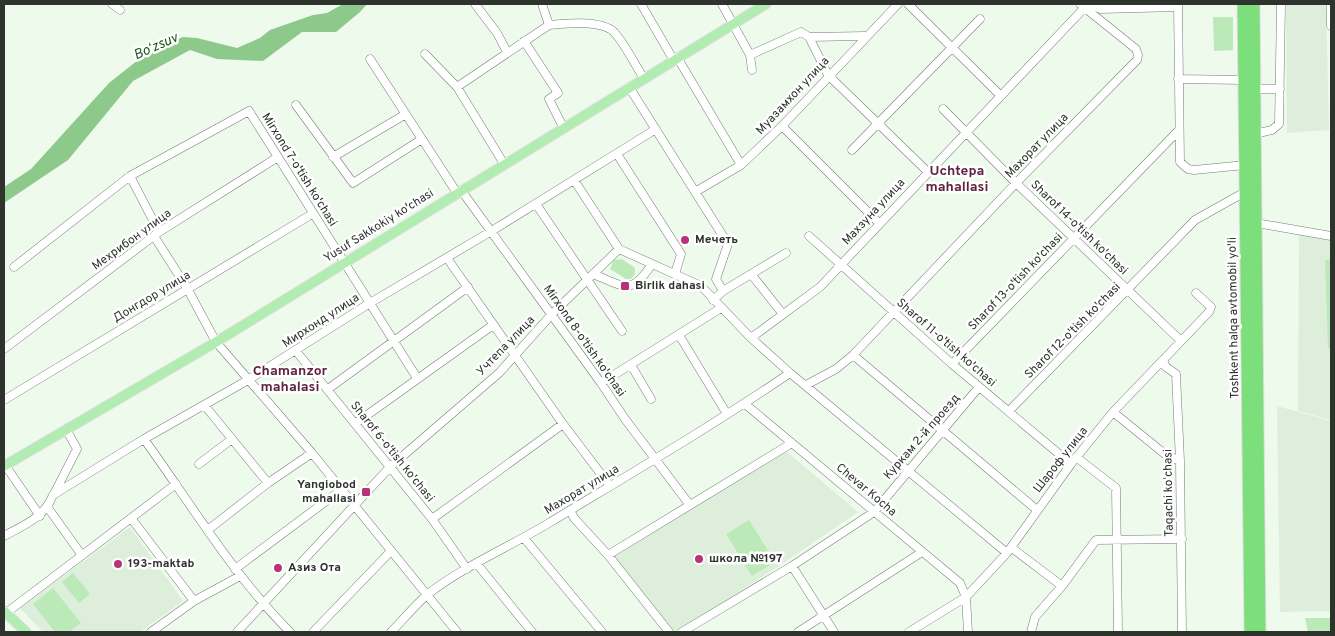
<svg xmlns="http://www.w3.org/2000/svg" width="1335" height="636" viewBox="0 0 1335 636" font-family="Overpass,sans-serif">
	<rect width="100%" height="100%" fill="#edfaec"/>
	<!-- built -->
	<path fill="#ddefdb" d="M 1286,4 L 1326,4 L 1329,130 L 1287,133 Z
		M 1299,233 L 1331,239 L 1331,420 L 1298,411 Z
		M 1277,406 L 1331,421 L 1331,611 L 1280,612 Z
		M 786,451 L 858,512 L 785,562 L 677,632 L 673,632 L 614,556 Z
		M 130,527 L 183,601 L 140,632 L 43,632 L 20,608 Z"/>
	<!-- green -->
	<path fill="#bbe9b8" d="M 1213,17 L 1233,17 L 1233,50 L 1214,51 Z
		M 622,259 L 635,268 L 635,274 L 631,279 L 626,279 L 610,269 L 614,260 Z
		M 1331,259 L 1331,348 L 1328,348 L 1325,260 Z
		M 749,520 L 775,562 L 752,576 L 726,534 Z
		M 73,573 L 90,594 L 79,603 L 62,582 Z
		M 53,588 L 81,623 L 69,632 L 55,632 L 33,604 Z
		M 1305,618 L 1331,618 L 1331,632 L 1308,632 Z"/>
	<!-- water -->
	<path fill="#8ec98c" d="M 343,4 L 367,4 L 360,12 L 336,32 L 302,32 L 263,61 L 217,59 L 190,50 L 133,81 L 68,160 L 4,203 L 4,187 L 31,169 L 109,83 L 152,49 L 183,37 L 197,38 L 237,48 L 260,38 L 270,30 L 313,15 L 327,13 Z"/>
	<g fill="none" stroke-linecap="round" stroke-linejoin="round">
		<!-- minor casing -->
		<g stroke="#727e72" stroke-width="9">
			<path id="minor" d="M 112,4 L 120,10
				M 475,4 L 497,33 L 507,52
				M 542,4 L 549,25
				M 641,4 L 673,59
				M 722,4 L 750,55 L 752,70
				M 908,4 L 1000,95
				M 1090,4 L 1100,9 L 1178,7
				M 1178,4 L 1180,162 L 1188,169 L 1194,170 L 1245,165
				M 1331,4 L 1331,26
				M 809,37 L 828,75 L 928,172
				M 524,41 L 558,93 L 549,99 L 563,127
				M 425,54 L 457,87 L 504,164
				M 750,55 L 801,32 L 809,37 L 865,36
				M 677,57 L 741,165
				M 370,59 L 457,193
				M 1178,79 L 1244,80
				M 457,87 L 549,25 C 565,23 602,20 614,32 C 625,44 634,63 643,77
				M 629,87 L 728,244 L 716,279 L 723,291
				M 1255,89 L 1280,89
				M 296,105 L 353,183 L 422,139
				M 943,109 L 1016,183 L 1181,341
				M 782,126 L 879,223
				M 1255,134 L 1272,130 L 1279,124 L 1281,4
				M 852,150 L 980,19
				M 617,154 L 681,254 L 675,274
				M 333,157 L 406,114
				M 130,176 L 159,232
				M 574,180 L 619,249
				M 461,190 L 601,383 L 625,419 L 689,504
				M 695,192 L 741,165 L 782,126 L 898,4
				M 536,204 L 622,331
				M 1256,223 L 1331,236
				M 154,236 L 187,288 L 216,342 L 312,453 L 457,632
				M 809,236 L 952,364 L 1071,464
				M 619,249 L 701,286 L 751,338 L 790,373 L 1007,553
				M 447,258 L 563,424 L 610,486
				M 14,267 L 130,176 L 249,111 L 417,378
				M 593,274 C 625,287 631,296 652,264
				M 751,274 L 782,313
				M 713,300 L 723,291 L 786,253
				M 679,335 L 727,414
				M 751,338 L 820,287 L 1088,4
				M 4,349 L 159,232 L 278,157
				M 296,351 L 432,519 L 467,569
				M 853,355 L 1037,510
				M 1163,360 L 1166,367 L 1176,374 L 1180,461 L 1182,632
				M 952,364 L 1179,130
				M 631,365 L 651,399
				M 601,383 L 721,308
				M 806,385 L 836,369 L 853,355 L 1016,183 L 1137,60 L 1138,55 L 1136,49 L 1080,4
				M 328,389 L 468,287
				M 4,400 L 312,214
				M 745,404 L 960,583 L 966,597 L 968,632
				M 205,406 L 268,483
				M 1009,411 L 1195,220 L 1245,192
				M 1113,412 L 1166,455 L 1180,461
				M 356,423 L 493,325
				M 144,439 C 191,504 233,575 290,632
				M 1076,457 L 1116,488 L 1118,632
				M 199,464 L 232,439
				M 5,465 L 40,516
				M 54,494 L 77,449 L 66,429
				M 48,508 L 81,554
				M 570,510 L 574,518 L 608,555 L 669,632
				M 131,518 L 194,601
				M 432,519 L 563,424
				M 209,529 L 268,483 L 312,453
				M 4,536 C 24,525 44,518 53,495 L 144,439 L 248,380 L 370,303 L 490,232 L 656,129
				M 524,538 L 602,632
				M 1012,548 L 1062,586
				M 608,555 L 792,443
				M 477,564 L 532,632
				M 792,566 L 834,632
				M 235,569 L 341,490
				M 6,613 L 176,484
				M 151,632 L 194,601 L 240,576
				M 237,632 L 390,467 L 499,373 L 552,314 L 619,249
				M 313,632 L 391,551
				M 391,632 C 403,620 415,605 428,594 C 464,566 509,547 549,523 C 630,474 712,426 790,373
				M 682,632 L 792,566 L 874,512 L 979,387
				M 798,632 L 922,552
				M 909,632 L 966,597 L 1007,553 L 1071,464 L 1113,412 L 1209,312 L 1211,307 L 1196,293
				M 1031,632 L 1035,617 L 1062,586 L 1096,540 L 1182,539"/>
		</g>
		<!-- major casing -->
		<g stroke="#dedede" stroke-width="11">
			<path id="major" d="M 4,466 L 216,342 L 766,4
				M 4,611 L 26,632"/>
		</g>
		<!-- highway casing -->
		<g stroke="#dedede" stroke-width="13">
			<path id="highway" d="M 1243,4 L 1250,632
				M 1254,4 L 1260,632"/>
		</g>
		<!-- minor -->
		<use href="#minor" stroke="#fff" stroke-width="8"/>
		<!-- major -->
		<use href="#major" stroke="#b1ecb0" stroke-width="9"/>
		<!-- highway -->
		<use href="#highway" stroke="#7ddf7b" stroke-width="11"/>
	</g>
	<!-- markers -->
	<g fill="#b73276" stroke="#fff" stroke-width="2">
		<circle cx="685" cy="240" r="5"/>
		<rect x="620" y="281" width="10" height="10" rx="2.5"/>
		<rect x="361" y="487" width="10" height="10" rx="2.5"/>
		<circle cx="699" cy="559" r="5"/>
		<circle cx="118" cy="564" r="5"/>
		<circle cx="278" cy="568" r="5"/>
	</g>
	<g text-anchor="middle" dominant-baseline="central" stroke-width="5" stroke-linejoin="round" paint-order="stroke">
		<!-- street labels -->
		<g font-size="12" fill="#2e332e" stroke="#fff">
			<text transform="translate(793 96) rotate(-47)">Муазамхон улица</text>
			<text transform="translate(1037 146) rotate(-46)">Махорат улица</text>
			<text transform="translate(299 170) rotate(58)">Mirxond 7-o'tish ko'chasi</text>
			<text transform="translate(874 212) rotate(-47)">Махзуна улица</text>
			<text transform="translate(379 226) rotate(-32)">Yusuf Sakkokiy ko'chasi</text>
			<text transform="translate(1079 228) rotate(44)">Sharof 14-o'tish ko'chasi</text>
			<text transform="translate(132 240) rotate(-36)">Мехрибон улица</text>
			<text transform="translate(1016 282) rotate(-46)">Sharof 13-o'tish ko'chasi</text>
			<text transform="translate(152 297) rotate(-31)">Донгдор улица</text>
			<text transform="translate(1234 318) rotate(-91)">Toshkent halqa avtomobil yo'li</text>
			<text transform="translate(321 321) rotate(-33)">Мирхонд улица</text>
			<text transform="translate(1073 331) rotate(-45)">Sharof 12-o'tish ko'chasi</text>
			<text transform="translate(584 341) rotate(55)">Mirxond 8-o'tish ko'chasi</text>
			<text transform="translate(946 343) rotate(41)">Sharof 11-o'tish ko'chasi</text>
			<text transform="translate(506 346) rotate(-46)">Учтепа улица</text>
			<text transform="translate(922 437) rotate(-49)">Куркам 2-й проезд</text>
			<text transform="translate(392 452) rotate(51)">Sharof 6-o'tish ko'chasi</text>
			<text transform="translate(1061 460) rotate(-52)">Шароф улица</text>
			<text transform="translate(582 490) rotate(-31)">Махорат улица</text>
			<text transform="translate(866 490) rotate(40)">Chevar Kocha</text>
			<text transform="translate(1169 493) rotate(-91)">Taqachi koʻchasi</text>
		</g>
		<!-- poi labels -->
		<g font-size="12" font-weight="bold" fill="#2e332e" stroke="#fff" text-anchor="start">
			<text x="695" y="240">Мечеть</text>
			<text x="635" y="286">Birlik dahasi</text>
			<text x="356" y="485" text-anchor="end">Yangiobod<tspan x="356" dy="14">mahallasi</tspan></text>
			<text x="709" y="559">школа №197</text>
			<text x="128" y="564">193-maktab</text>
			<text x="288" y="568">Азиз Ота</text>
		</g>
		<!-- water labels -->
		<g font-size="14" font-style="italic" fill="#19541a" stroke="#fff">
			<text transform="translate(156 47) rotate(-24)">Boʻzsuv</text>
		</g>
		<!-- neighbourhood labels -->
		<g font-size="14" font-weight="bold" fill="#5f1f3e" stroke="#fff">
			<text x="957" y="171">Uchtepa<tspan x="957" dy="16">mahallasi</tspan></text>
			<text x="290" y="371">Chamanzor<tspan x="290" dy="16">mahalasi</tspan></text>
		</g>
	</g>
	<!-- border -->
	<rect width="1335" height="636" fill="none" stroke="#2e332e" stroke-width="10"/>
</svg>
